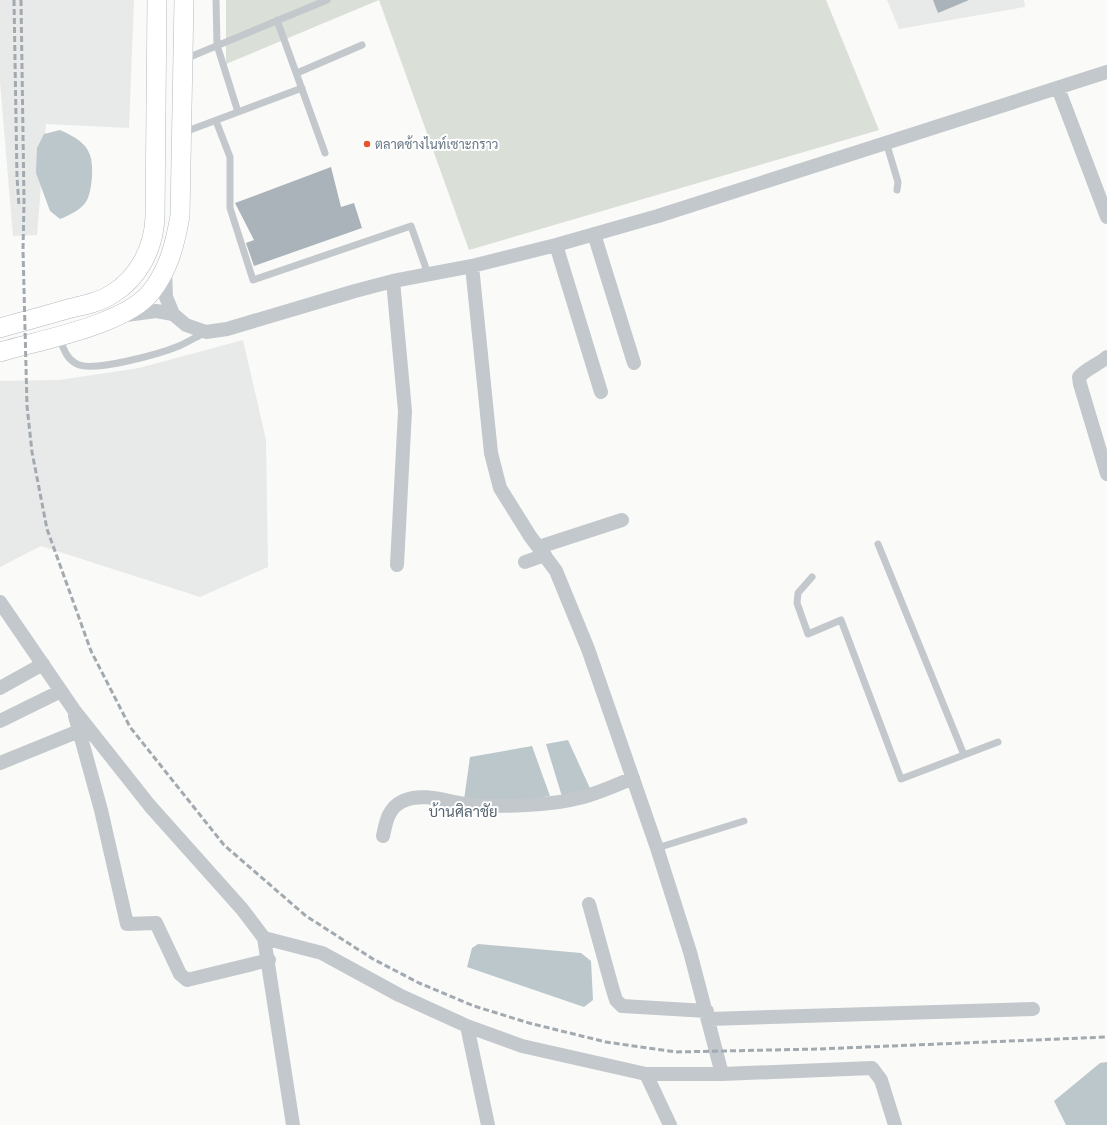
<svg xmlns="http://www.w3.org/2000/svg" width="1107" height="1125" viewBox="0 0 1107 1125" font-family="'Exo 2',Sarabun,sans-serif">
	<rect width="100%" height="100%" fill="#fafaf8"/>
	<!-- built -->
	<path fill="#e8e9e9" d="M 0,0 L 134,0 L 129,128 L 46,124 L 37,235 L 13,236 L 0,82 Z
		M 887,0 L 1024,0 L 1025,7 L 899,29 Z
		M 243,340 L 266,440 L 268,567 L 200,597 L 41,546 L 0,567 L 0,381 L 59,380 L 139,368 Z"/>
	<!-- green -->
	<path fill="#dadfd7" d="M 226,0 L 826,0 L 879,130 L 469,250 L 379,0 L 226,64 Z"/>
	<!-- water -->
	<path fill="#bbc7cb" d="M 60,130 C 71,135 86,142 90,155 C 94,165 92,191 87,200 C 83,209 68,216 60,219 L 50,211 L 36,173 L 37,148 L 44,134 Z
		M 568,740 L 594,797 L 564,803 L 546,744 Z
		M 532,746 L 550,796 L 479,806 L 464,800 L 470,757 Z
		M 478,944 L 581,953 L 591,961 L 593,1000 L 584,1007 L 467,967 L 472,948 Z
		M 1107,1062 L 1107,1125 L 1066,1125 L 1054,1101 L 1100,1063 Z"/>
	<!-- building -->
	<path fill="#aab3b9" d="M 933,0 L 969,0 L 938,13 Z
		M 331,167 L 341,207 L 354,203 L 362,228 L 254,266 L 246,243 L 254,240 L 235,203 Z"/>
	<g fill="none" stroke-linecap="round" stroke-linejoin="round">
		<!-- secondary casing -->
		<g stroke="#b3babf" stroke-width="20">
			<path id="secondary" d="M 0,328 C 24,321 48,315 71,308 C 85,305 100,302 112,294 C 139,278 154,247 155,217 L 157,0
				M 0,352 C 40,340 125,325 151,292 C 169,269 175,244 180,216 L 184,0"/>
		</g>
		<!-- lane -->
		<path stroke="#c3c8cc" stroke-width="7" d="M 216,0 L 217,45 L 238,112
			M 277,20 L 325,153
			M 185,59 L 327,0
			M 297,73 L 362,45
			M 216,121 L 230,157 L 230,208 L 253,280 L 411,226 L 428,274
			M 182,133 L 302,88
			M 886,142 L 898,182 L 897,190
			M 59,337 C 63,347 66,359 77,364 C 93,373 162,353 179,346 C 188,342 196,337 204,333
			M 878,544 L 964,755
			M 812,577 L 798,593 L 797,603 L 808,634 L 841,620 L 901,779 L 998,742
			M 657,848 L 744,821"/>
		<!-- street -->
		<path stroke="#c3c8cc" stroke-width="14" d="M 1058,88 L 1107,217
			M 594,234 L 634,363
			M 556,245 L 601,392
			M 472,266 L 491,453 L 500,488 L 530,536 L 556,571 L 588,649 L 657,848 L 690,952 L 722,1074
			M 165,270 L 166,297 L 173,314
			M 393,281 L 405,411 L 397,565
			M 126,315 L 156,311 L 173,314 L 186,325 L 206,332 L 227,329 L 355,291 L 393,281 L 472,266 L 556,245 L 658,216 L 1107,72
			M 1107,357 C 1098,365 1087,368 1079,377 L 1080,384 L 1107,474
			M 539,547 L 622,520
			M 525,562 L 545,555
			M 0,602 L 74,710 L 150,806 L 242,909 L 264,938 L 293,1125
			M 0,688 L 43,664
			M 75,716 L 101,810 L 127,924 L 156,923 L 180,974 L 187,980 L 269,960
			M 0,721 L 61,691
			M 0,763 L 79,731
			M 383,836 C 386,822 388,808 403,801 C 426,791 452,804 475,805 C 501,807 551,805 575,799 C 595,795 614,786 633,778
			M 589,904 L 612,987 L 616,1000 L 622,1006 L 707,1011
			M 264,938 L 322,953 L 399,995 L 467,1026 L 522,1046 L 646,1074 L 670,1125
			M 709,1019 L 1033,1009
			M 467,1026 L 488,1125
			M 646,1074 L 722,1074 L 872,1068 L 881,1080 L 895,1125"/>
		<!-- secondary -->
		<use href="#secondary" stroke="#fff" stroke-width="19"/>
		<!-- rail -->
		<path stroke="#a2aab0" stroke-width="3" stroke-dasharray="6 3" stroke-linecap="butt" d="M 14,0 L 17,177 L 19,206
			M 21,0 L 24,201 L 23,250 L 27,406 L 32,452 L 47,529 L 91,651 L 130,727 L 224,845 L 306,916 L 373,959 L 419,983 L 474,1006 L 529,1023 L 606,1042 L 676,1052 L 819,1049 L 1107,1037"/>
	</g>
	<!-- markers -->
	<circle fill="#e4572e" stroke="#fff" stroke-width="1.5" cx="367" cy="144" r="4"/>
	<g text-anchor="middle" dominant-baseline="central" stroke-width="4" stroke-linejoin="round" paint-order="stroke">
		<!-- poi labels -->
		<g font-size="13" fill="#657683" stroke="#fff" text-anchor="start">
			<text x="375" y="144">ตลาดช้างไนท์เซาะกราว</text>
		</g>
		<!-- quarter labels -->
		<g font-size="15" fill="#57646e" stroke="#fff">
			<text x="463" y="811">บ้านศิลาชัย</text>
		</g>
	</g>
</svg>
